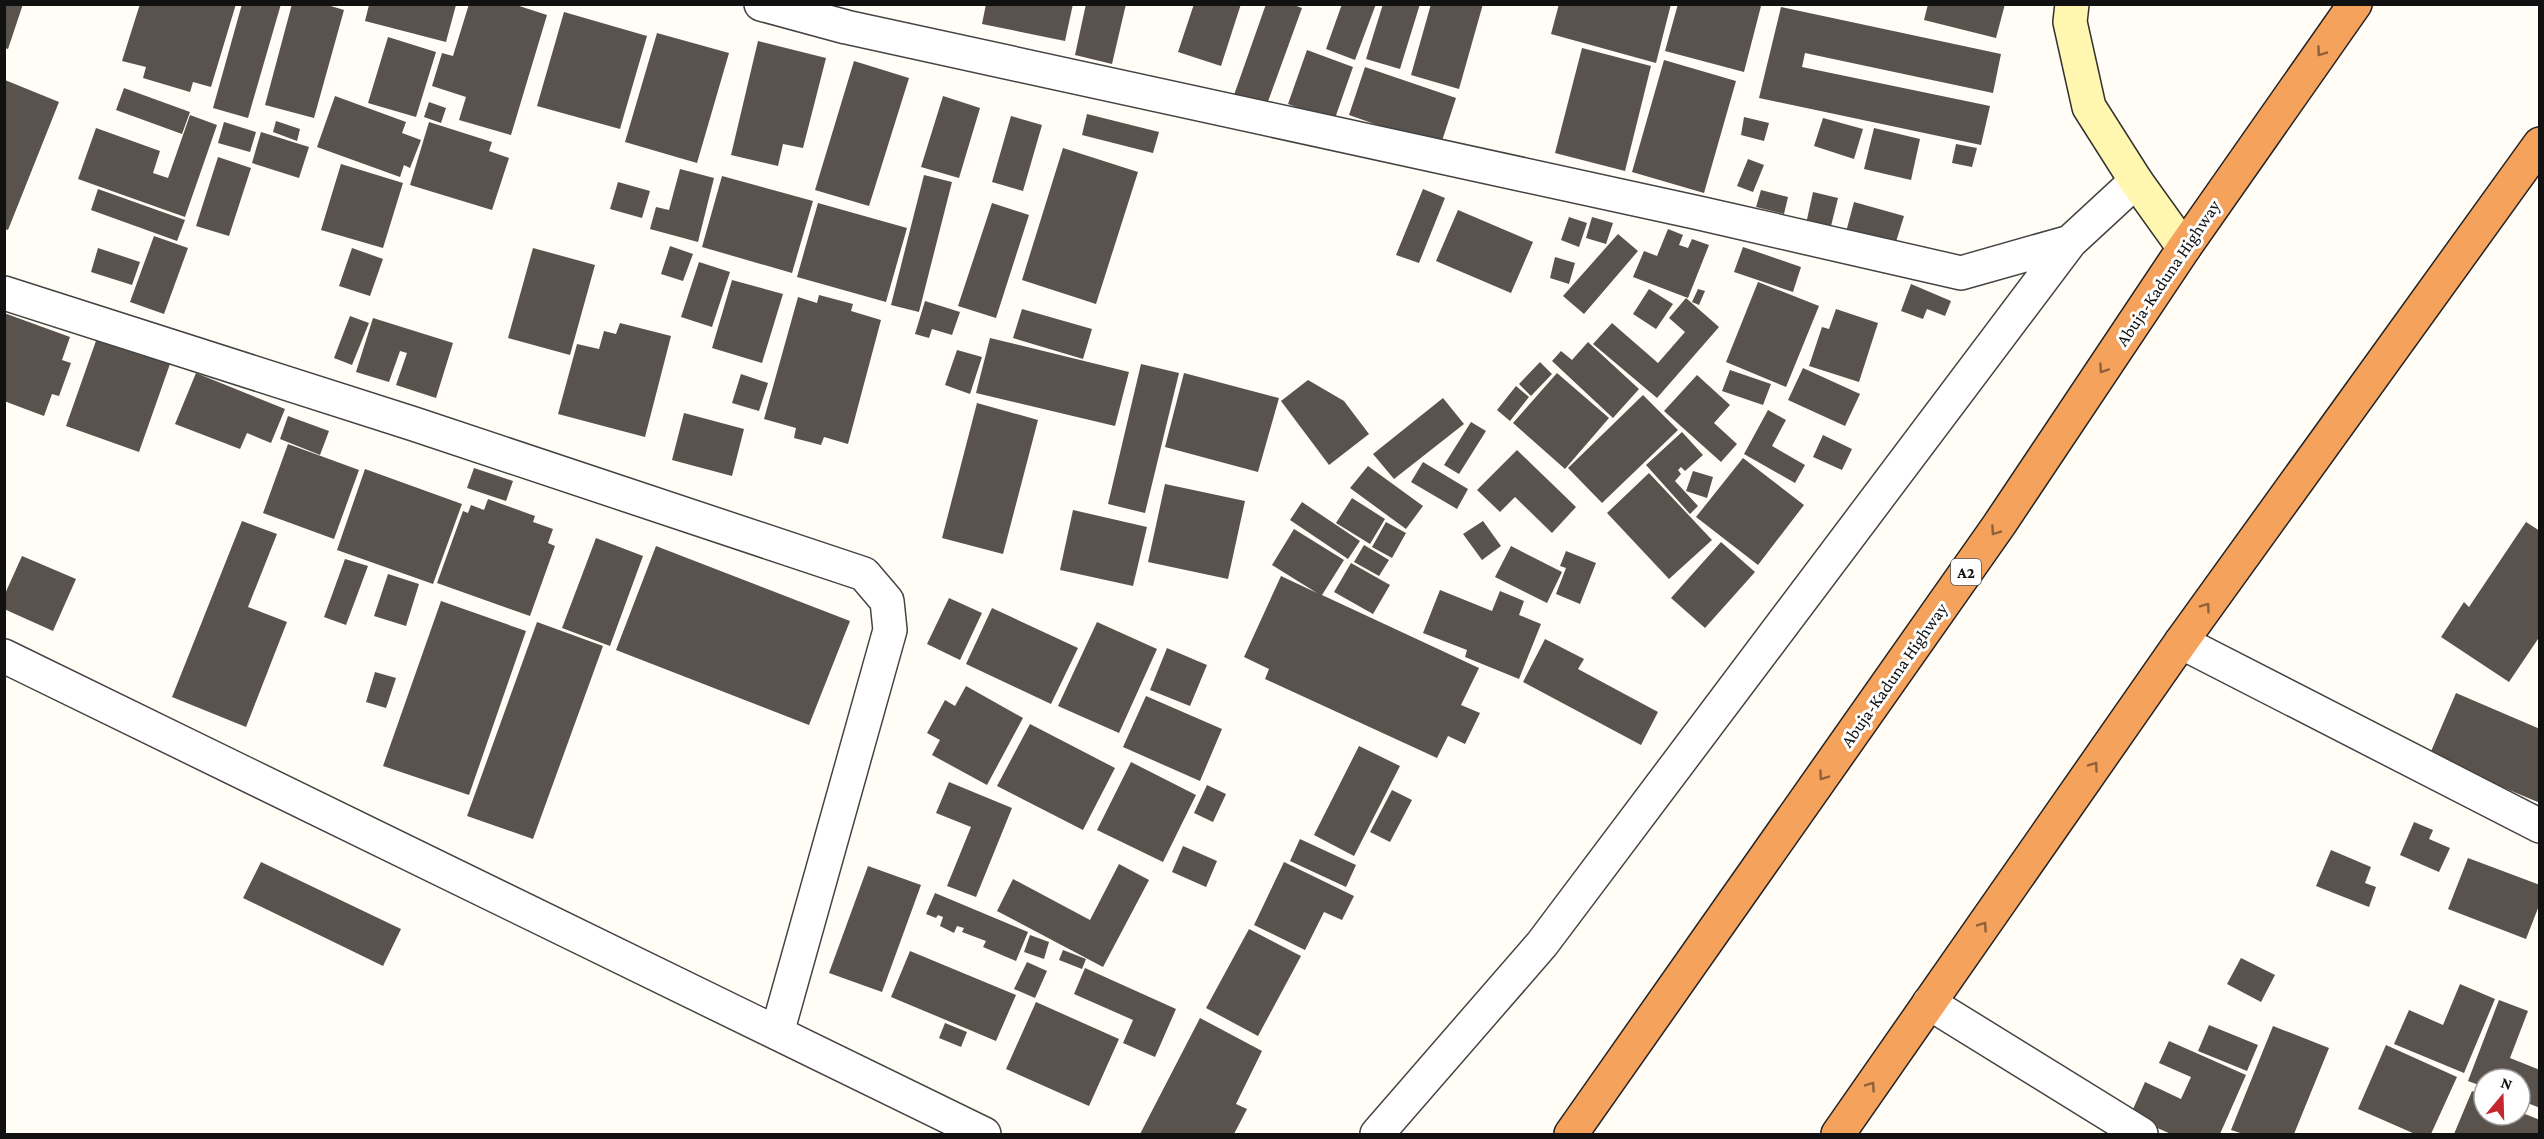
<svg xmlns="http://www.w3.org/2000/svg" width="2544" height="1139" viewBox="0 0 2544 1139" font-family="'Crimson Pro',serif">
	<rect width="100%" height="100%" fill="#fffdf5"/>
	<!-- building -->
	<path fill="#5a524d" d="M 4,4 L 23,4 L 8,49 L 4,48 Z
		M 140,4 L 236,4 L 211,87 L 193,82 L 190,92 L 143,78 L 146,67 L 122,61 Z
		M 242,4 L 281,4 L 248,118 L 213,108 Z
		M 292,4 L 324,4 L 344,10 L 314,118 L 265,105 Z
		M 469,4 L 513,4 L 547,15 L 511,135 L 459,120 L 466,97 L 432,86 L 442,53 L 453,56 Z
		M 986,4 L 1073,4 L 1065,41 L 982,24 Z
		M 1086,4 L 1126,4 L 1112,64 L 1075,55 Z
		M 1194,4 L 1241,4 L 1221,66 L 1178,52 Z
		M 1266,4 L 1291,4 L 1302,8 L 1266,107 L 1234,95 Z
		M 1342,4 L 1376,4 L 1355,60 L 1326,49 Z
		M 1383,4 L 1420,4 L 1400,69 L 1366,59 Z
		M 1431,4 L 1483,4 L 1459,89 L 1411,75 Z
		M 1559,4 L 1671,4 L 1656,63 L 1551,34 Z
		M 1678,4 L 1761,6 L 1744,72 L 1665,51 Z
		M 1928,4 L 2005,4 L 1996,38 L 1924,20 Z
		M 369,5 L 456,5 L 446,42 L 365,21 Z
		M 1781,7 L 2001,54 L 1993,93 L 1805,53 L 1802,67 L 1990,106 L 1981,145 L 1759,98 Z
		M 564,12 L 647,36 L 620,129 L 537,106 Z
		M 657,33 L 729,53 L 697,163 L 625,142 Z
		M 388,37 L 436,52 L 416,117 L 368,103 Z
		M 758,41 L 826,58 L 803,148 L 783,144 L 778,166 L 731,155 Z
		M 1582,48 L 1651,66 L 1625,171 L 1555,153 Z
		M 1307,50 L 1353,67 L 1334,121 L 1288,104 Z
		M 1664,60 L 1736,81 L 1704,193 L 1632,172 Z
		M 854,61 L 909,78 L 869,206 L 815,190 Z
		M 1365,67 L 1456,98 L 1440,147 L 1349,115 Z
		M 5,80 L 59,102 L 8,230 L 5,229 Z
		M 124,88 L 190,112 L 182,134 L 116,110 Z
		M 335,96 L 406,122 L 402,133 L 421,140 L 410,168 L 404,165 L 400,177 L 317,147 Z
		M 943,96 L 980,108 L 959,178 L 921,167 Z
		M 429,102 L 446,108 L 441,123 L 424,117 Z
		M 1087,114 L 1159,132 L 1153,153 L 1082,135 Z
		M 190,115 L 217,125 L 185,217 L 78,179 L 96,128 L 160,151 L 153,173 L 168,178 Z
		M 1011,116 L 1042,125 L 1023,191 L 992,182 Z
		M 1744,117 L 1769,123 L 1764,141 L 1741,135 Z
		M 1823,118 L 1863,129 L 1854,159 L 1814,146 Z
		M 276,121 L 300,129 L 297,141 L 273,132 Z
		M 224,122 L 256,132 L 250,152 L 218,143 Z
		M 429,122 L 492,142 L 489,151 L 509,158 L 492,210 L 410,185 Z
		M 1874,128 L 1920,139 L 1911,180 L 1864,169 Z
		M 261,132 L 309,147 L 299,178 L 252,163 Z
		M 1956,144 L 1977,148 L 1972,167 L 1952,163 Z
		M 1063,148 L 1138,172 L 1096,304 L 1022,280 Z
		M 218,157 L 251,168 L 229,236 L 196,226 Z
		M 1748,159 L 1764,165 L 1753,192 L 1737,186 Z
		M 341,164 L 403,183 L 383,248 L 321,230 Z
		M 680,169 L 714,178 L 698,242 L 650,229 L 656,207 L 669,210 Z
		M 924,175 L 952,182 L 919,312 L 891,305 Z
		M 722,176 L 813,201 L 792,273 L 702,247 Z
		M 618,182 L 650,191 L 642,218 L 610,209 Z
		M 98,189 L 185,220 L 177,241 L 91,210 Z
		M 1423,189 L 1445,198 L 1419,263 L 1396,255 Z
		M 1761,190 L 1788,197 L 1784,214 L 1756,207 Z
		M 1813,192 L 1838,198 L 1830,230 L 1806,224 Z
		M 1854,202 L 1904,216 L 1895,245 L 1846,232 Z
		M 818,203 L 907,228 L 886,302 L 797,277 Z
		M 992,203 L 1029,215 L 996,318 L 958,306 Z
		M 1458,210 L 1533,242 L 1511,293 L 1436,261 Z
		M 1569,217 L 1587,223 L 1579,247 L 1561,240 Z
		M 1592,217 L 1613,223 L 1606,244 L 1586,238 Z
		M 1668,229 L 1683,235 L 1679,245 L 1688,248 L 1692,239 L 1709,245 L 1688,298 L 1633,277 L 1644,251 L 1657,256 Z
		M 1618,234 L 1638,251 L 1584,314 L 1563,296 Z
		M 154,236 L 188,248 L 164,314 L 130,302 Z
		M 670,246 L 693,254 L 683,281 L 661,274 Z
		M 1743,247 L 1801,267 L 1793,292 L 1734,272 Z
		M 98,248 L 140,262 L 132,285 L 91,272 Z
		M 352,248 L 383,259 L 370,296 L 339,286 Z
		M 533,248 L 595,265 L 570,355 L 508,338 Z
		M 1555,257 L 1575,263 L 1569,284 L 1550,278 Z
		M 699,262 L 730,272 L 712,327 L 681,317 Z
		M 732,280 L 783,294 L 762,363 L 712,348 Z
		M 1758,282 L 1819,306 L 1786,387 L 1726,362 Z
		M 1911,284 L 1951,301 L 1945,316 L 1927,309 L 1923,319 L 1901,311 Z
		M 1649,289 L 1673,304 L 1656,329 L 1633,314 Z
		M 1698,289 L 1705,291 L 1699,305 L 1692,302 Z
		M 819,295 L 853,304 L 851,311 L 881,320 L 848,444 L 824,437 L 821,445 L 794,438 L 796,428 L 764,419 L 798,297 L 817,303 Z
		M 1686,298 L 1719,327 L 1657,398 L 1593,344 L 1612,323 L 1658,363 L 1685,332 L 1669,318 Z
		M 925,301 L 960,312 L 952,335 L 932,329 L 929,338 L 915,334 Z
		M 1022,309 L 1092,329 L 1083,359 L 1013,338 Z
		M 1836,309 L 1878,323 L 1859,382 L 1809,366 L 1822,327 L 1829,329 Z
		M 4,313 L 70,337 L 62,360 L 71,363 L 59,396 L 52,394 L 44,416 L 4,401 Z
		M 350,316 L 369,323 L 352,365 L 334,358 Z
		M 373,318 L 453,343 L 436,398 L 396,385 L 407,353 L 400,351 L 389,382 L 356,372 Z
		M 620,323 L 671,336 L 645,437 L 558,414 L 577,344 L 599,349 L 604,331 L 616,334 Z
		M 97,338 L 170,364 L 139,452 L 66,426 Z
		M 990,338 L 1129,372 L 1115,426 L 976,393 Z
		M 1588,342 L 1639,389 L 1613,418 L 1552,361 L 1561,351 L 1572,360 Z
		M 957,350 L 982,357 L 970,394 L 945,385 Z
		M 1540,362 L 1552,374 L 1531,396 L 1519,384 Z
		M 1141,364 L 1179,373 L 1145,513 L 1108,504 Z
		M 1803,368 L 1860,394 L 1845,426 L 1788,400 Z
		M 1730,370 L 1771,384 L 1763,405 L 1722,391 Z
		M 196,373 L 285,409 L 271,443 L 247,433 L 240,449 L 175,424 Z
		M 1184,373 L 1279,398 L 1258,472 L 1165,447 Z
		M 1557,373 L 1609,418 L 1565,469 L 1513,423 Z
		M 741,374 L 768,383 L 759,411 L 732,403 Z
		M 1697,375 L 1730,405 L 1714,423 L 1737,444 L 1721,462 L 1664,411 Z
		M 1308,380 L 1344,401 L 1369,434 L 1329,465 L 1281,401 Z
		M 1516,386 L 1529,397 L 1510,421 L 1497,410 Z
		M 1643,395 L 1678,430 L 1602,503 L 1568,468 Z
		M 1443,398 L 1464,424 L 1394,479 L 1373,454 Z
		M 977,403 L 1038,420 L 1003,554 L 942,538 Z
		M 1768,410 L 1786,420 L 1772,446 L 1805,465 L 1795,483 L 1744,454 Z
		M 684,413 L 744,429 L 732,476 L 672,460 Z
		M 288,416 L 329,431 L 320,455 L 280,439 Z
		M 1471,422 L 1486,431 L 1459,474 L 1444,465 Z
		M 1682,432 L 1703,455 L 1685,471 L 1681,467 L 1678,470 L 1681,474 L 1675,481 L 1698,506 L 1690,514 L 1646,465 Z
		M 1823,435 L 1852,449 L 1842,470 L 1813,457 Z
		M 288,444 L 359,470 L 334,539 L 263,513 Z
		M 1517,450 L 1576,507 L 1552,533 L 1515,497 L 1500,512 L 1477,490 Z
		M 1743,458 L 1804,505 L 1758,565 L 1696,517 Z
		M 1423,462 L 1468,489 L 1457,509 L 1411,482 Z
		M 1368,466 L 1423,506 L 1406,529 L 1350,488 Z
		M 474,468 L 513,481 L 506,501 L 467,488 Z
		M 365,469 L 462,504 L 433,584 L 337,550 Z
		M 1693,471 L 1713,477 L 1707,498 L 1686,491 Z
		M 1649,473 L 1712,540 L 1669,579 L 1607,513 Z
		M 1165,484 L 1245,501 L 1228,579 L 1148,562 Z
		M 1352,498 L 1385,519 L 1370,544 L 1336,523 Z
		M 488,499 L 535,516 L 533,522 L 553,529 L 548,543 L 555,546 L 530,616 L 437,583 L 463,511 L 468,513 L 471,505 L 484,510 Z
		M 1302,502 L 1360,541 L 1348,559 L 1290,520 Z
		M 1073,510 L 1147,527 L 1133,586 L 1060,570 Z
		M 242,521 L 277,534 L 248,607 L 287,622 L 246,727 L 172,697 Z
		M 1483,521 L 1501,546 L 1482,560 L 1463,534 Z
		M 1386,522 L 1406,533 L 1392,558 L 1372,547 Z
		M 2526,522 L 2540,531 L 2540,636 L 2509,682 L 2441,637 L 2464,602 L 2469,607 Z
		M 1294,529 L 1344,560 L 1322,595 L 1479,668 L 1461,705 L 1480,713 L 1465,744 L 1448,736 L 1437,758 L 1265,679 L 1269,669 L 1244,657 L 1281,576 L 1317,593 L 1272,565 Z
		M 596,538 L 643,556 L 610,646 L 562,628 Z
		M 1721,542 L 1755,572 L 1705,628 L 1671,598 Z
		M 1364,545 L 1389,560 L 1379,576 L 1354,562 Z
		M 656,546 L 850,621 L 809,725 L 616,650 Z
		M 1511,546 L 1562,572 L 1547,603 L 1495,577 Z
		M 1566,551 L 1596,563 L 1580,604 L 1556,594 L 1566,568 L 1560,566 Z
		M 22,556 L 76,579 L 53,631 L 4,609 L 4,596 Z
		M 345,559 L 368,566 L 346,625 L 324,617 Z
		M 1351,563 L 1390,585 L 1373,614 L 1334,592 Z
		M 388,574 L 419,584 L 406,626 L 374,616 Z
		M 1440,590 L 1492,611 L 1500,591 L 1524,601 L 1519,615 L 1541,624 L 1519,679 L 1465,657 L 1467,650 L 1423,633 Z
		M 949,598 L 982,613 L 960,660 L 927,644 Z
		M 441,601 L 526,631 L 469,795 L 383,766 Z
		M 992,608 L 1078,648 L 1051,704 L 966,664 Z
		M 537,622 L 603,646 L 533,839 L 467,816 Z
		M 1097,622 L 1157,649 L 1119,733 L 1058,706 Z
		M 1545,639 L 1584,659 L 1578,669 L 1658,712 L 1641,745 L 1523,682 Z
		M 1167,648 L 1207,665 L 1190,706 L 1150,690 Z
		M 375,672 L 396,678 L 386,708 L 366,702 Z
		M 966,686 L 1023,718 L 987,785 L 932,755 L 940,740 L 927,733 L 945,700 L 955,706 Z
		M 2456,693 L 2540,729 L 2540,803 L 2429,756 Z
		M 1146,696 L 1222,729 L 1200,781 L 1123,747 Z
		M 1030,724 L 1115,768 L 1083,830 L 997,786 Z
		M 1359,746 L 1400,766 L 1354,856 L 1314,835 Z
		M 1131,762 L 1196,795 L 1163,862 L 1097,830 Z
		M 949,782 L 1012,808 L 976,897 L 947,886 L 971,827 L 936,813 Z
		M 1207,785 L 1226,794 L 1213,822 L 1194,813 Z
		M 1392,790 L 1412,800 L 1390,842 L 1370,832 Z
		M 2414,822 L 2433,830 L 2429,839 L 2450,848 L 2439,872 L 2400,855 Z
		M 1300,839 L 1356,865 L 1346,887 L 1290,861 Z
		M 1183,846 L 1217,861 L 1206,887 L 1172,872 Z
		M 2331,850 L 2371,867 L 2365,883 L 2376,887 L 2369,907 L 2316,886 Z
		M 2468,858 L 2540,885 L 2540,903 L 2526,939 L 2448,909 Z
		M 261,862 L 401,929 L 383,966 L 243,898 Z
		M 1284,862 L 1354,896 L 1342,920 L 1324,912 L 1305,950 L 1254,925 Z
		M 1119,864 L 1149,880 L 1103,967 L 997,911 L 1013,879 L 1090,920 Z
		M 868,866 L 921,885 L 882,992 L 829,973 Z
		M 935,893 L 1028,932 L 1016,961 L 983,947 L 986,941 L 962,932 L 964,928 L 957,926 L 954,933 L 940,926 L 943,917 L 938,915 L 936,918 L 926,914 Z
		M 1249,929 L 1301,956 L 1258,1036 L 1206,1008 Z
		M 1030,935 L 1049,942 L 1044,959 L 1024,952 Z
		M 1063,950 L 1086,959 L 1082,969 L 1059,960 Z
		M 910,951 L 1016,995 L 996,1041 L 891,997 Z
		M 2241,958 L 2275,975 L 2261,1002 L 2227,984 Z
		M 1027,962 L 1047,971 L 1035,998 L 1014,989 Z
		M 1085,968 L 1176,1009 L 1155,1057 L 1123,1043 L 1133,1020 L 1074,994 Z
		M 2460,984 L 2495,999 L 2464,1073 L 2394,1044 L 2409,1010 L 2443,1025 Z
		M 2499,1000 L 2528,1011 L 2510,1058 L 2540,1070 L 2540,1108 L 2520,1100 L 2520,1079 L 2484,1079 L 2484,1087 L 2468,1081 Z
		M 1036,1002 L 1119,1039 L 1089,1106 L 1006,1069 Z
		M 1200,1018 L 1262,1051 L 1236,1104 L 1247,1109 L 1234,1134 L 1140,1134 Z
		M 945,1023 L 967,1032 L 961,1047 L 939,1038 Z
		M 2209,1025 L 2258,1045 L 2247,1071 L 2198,1051 Z
		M 2273,1026 L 2329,1048 L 2294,1134 L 2243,1134 L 2231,1130 Z
		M 2169,1041 L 2246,1075 L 2220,1134 L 2171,1134 L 2130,1116 L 2145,1082 L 2181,1099 L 2191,1077 L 2159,1063 Z
		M 2386,1045 L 2457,1077 L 2431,1134 L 2415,1134 L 2358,1109 Z
		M 2472,1091 L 2484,1096 L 2484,1115 L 2520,1115 L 2520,1112 L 2540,1120 L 2540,1134 L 2454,1134 Z"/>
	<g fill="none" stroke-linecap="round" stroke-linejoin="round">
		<!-- street casing -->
		<g stroke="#444" stroke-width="36">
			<path id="street" d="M 761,4 L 846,27 L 1699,213 L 1961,273 L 2070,242
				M 4,293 L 414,424 L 864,574 L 887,601 L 890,630 L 777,1033
				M 2181,642 L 2540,826
				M 4,656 L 984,1134
				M 1929,1003 L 2141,1134
				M 1377,1134 L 1542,944 L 2070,242 L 2136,181"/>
		</g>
		<!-- secondary casing -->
		<g stroke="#333" stroke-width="36">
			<path id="secondary" d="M 2072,4 L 2070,22 L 2089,107 L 2136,181 L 2184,248"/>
		</g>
		<!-- highway casing -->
		<g stroke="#222" stroke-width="36">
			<path id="highway" d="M 1571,1134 L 1999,525 L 2184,248 L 2355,4
				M 1838,1134 L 2181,642 L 2540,144"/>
		</g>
		<!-- street -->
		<use href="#street" stroke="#fff" stroke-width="33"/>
		<!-- secondary -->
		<use href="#secondary" stroke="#fff6b0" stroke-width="33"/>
		<!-- highway -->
		<use href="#highway" stroke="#f5a25d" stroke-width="33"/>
	</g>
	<!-- one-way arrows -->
	<defs><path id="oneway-chevron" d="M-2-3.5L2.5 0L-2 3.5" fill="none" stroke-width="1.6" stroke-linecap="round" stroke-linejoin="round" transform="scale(1.5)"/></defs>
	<g stroke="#8e613b">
		<use href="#oneway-chevron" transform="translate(2321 52) rotate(125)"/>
		<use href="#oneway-chevron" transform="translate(2103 369) rotate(124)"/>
		<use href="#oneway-chevron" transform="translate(1995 531) rotate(125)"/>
		<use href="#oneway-chevron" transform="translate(2206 607) rotate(-54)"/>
		<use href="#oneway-chevron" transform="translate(2094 766) rotate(-55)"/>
		<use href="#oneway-chevron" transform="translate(1823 776) rotate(125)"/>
		<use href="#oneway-chevron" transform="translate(1983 926) rotate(-55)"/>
		<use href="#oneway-chevron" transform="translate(1871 1086) rotate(-55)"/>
	</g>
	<g text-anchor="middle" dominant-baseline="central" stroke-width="6" stroke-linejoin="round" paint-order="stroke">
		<!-- shield labels -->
		<rect fill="#fff" stroke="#585858" stroke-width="1.5" x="1951" y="559" width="30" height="26" rx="4.5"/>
		<g font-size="16" font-weight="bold" fill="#111">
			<text x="1966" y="572">A2</text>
		</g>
		<!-- street labels -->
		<g font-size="18" fill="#111" stroke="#fff">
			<text transform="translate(2168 273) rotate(-56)">Abuja-Kaduna Highway</text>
			<text transform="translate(1894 675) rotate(-55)">Abuja-Kaduna Highway</text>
		</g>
	</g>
	<!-- border -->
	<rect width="2544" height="1139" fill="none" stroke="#111111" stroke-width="12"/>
	<!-- north arrow -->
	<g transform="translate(2502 1097) rotate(19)"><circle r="28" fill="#ffffff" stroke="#a0a0a0" stroke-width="1.5"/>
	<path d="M0-4.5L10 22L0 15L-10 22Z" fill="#c4262e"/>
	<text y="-9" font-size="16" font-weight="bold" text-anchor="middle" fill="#111111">N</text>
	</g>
</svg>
